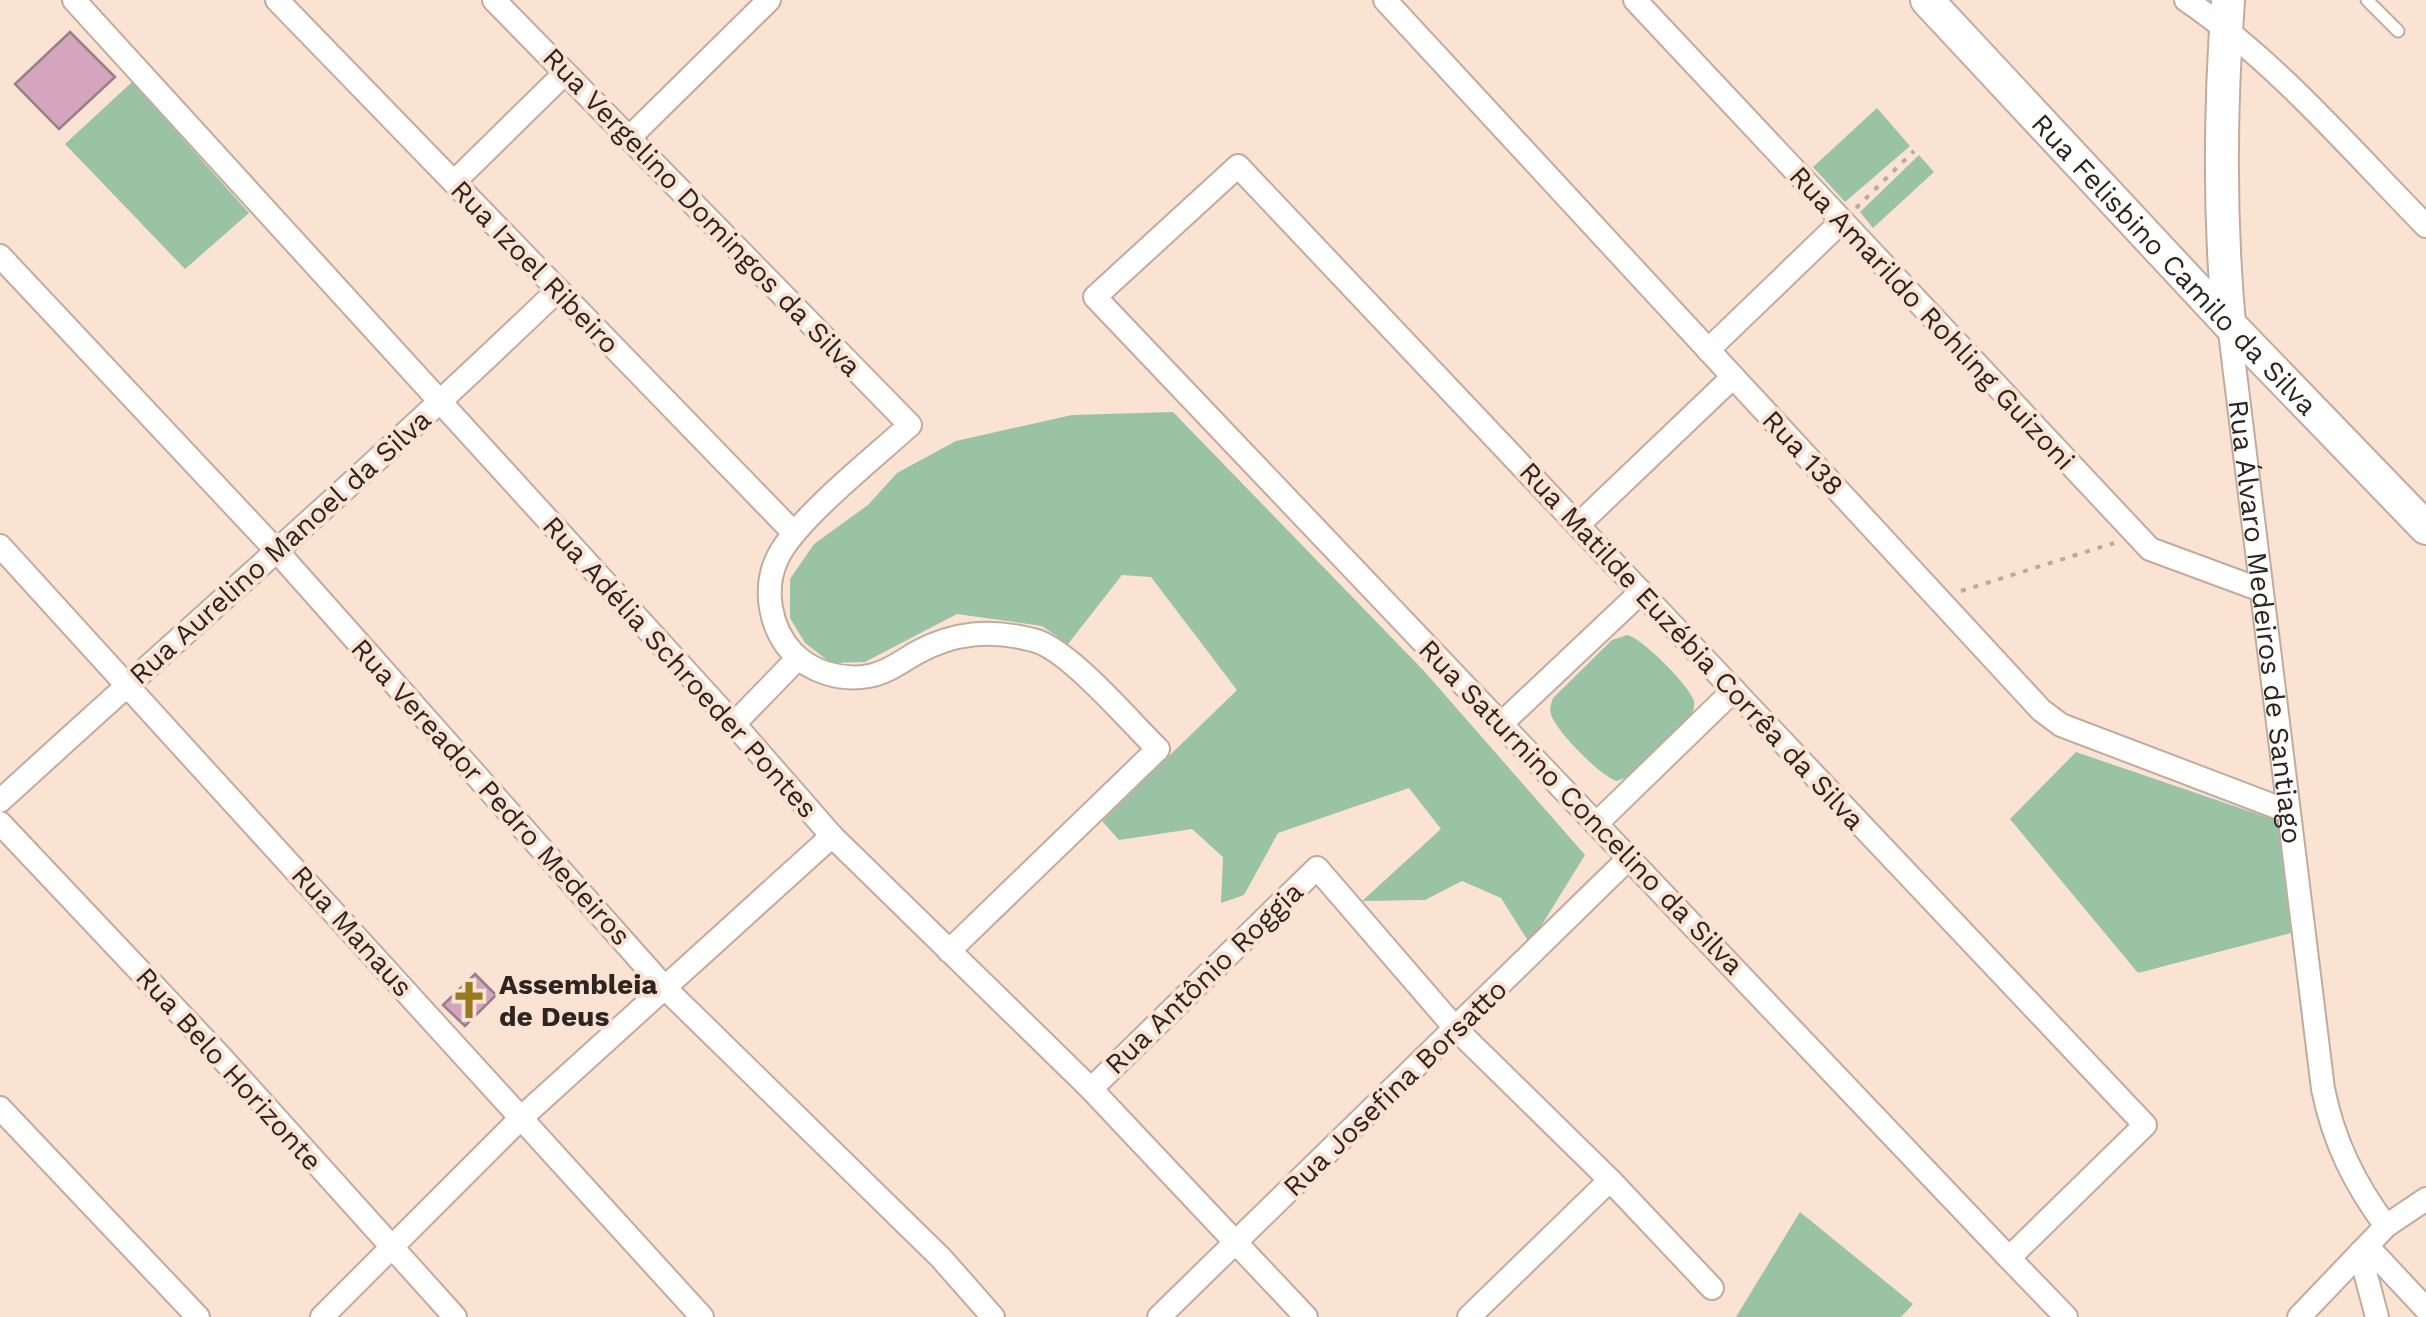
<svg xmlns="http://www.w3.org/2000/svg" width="2426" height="1317" viewBox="0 0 2426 1317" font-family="'Work Sans',sans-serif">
	<rect width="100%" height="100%" fill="#fbe3d4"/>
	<!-- green -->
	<path fill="#99c3a4" d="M 132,82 L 249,213 L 185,269 L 65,144 Z
		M 1877,108 L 1910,146 L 1845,202 L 1813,167 Z
		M 1919,155 L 1934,172 L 1873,228 L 1860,212 Z
		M 1173,412 L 1424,671 L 1585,855 L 1530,944 L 1501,898 L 1462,881 L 1425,900 L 1362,901 L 1441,829 L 1409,788 L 1278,833 L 1244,895 L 1221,903 L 1223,857 L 1192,829 L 1119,840 L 1102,821 L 1237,690 L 1151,577 L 1122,575 L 1068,644 L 1042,626 L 957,614 L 865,662 L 831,663 L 805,643 L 790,618 L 790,579 L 814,544 L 868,505 L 897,473 L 956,441 L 1072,415 Z
		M 1627,635 C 1641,637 1690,686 1694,701 C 1695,707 1693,711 1691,717 L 1631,775 L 1617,781 C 1602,778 1554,729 1551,714 C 1549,707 1551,705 1553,698 L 1612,640 Z
		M 2076,752 L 2278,821 L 2291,933 L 2138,973 L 2010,819 Z
		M 1800,1212 L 1913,1304 L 1901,1317 L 1736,1317 Z"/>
	<!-- building -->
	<path fill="#d5a5bd" stroke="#967e8a" stroke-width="2.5" d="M 70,32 L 115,77 L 59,129 L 15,84 Z
		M 475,974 L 496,995 L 465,1026 L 443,1005 Z"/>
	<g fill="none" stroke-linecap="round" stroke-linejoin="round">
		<!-- lane casing -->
		<g stroke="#c2ab9d" stroke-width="15">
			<path id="lane" d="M 2367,0 L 2398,31"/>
		</g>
		<!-- street casing -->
		<g stroke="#c2ab9d" stroke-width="26">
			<g id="street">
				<path d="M 74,0 L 734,724 L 832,836 L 1091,1089 L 1306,1317"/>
				<path d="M 277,0 L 794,533"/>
				<path d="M 494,0 L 910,425 C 876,456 794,521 777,559 C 763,589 770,628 792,652 C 811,672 841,681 869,676 C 886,673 901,662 916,653 C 954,632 991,629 1033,640 C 1068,648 1130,722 1158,749 L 949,951"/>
				<path d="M 1385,0 L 2041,710 L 2061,725 L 2287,811"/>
				<path d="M 1635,0 L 2150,549 L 2261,590"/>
				<path d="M 2186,0 C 2277,62 2349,148 2426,226"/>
				<path d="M 629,138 L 769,0"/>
				<path d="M 454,182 L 565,73"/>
				<path d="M 0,256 L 275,549 L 666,989 L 941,1258 L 993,1317"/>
				<path id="s1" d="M 2229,324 L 2323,1089 C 2334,1142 2354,1183 2386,1226"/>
				<path d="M 1708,350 L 1842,221"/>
				<path d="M 1578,525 L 1733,377"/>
				<path d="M 0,546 L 702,1317"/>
				<path d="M 734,724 L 798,658"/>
				<path d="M 1501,724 L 1641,592"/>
				<path d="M 0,801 C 186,631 376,465 558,290"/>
				<path d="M 0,823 L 220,1056 L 455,1317"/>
				<path d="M 1596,824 L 1734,690"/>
				<path d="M 1091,1089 L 1317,868 L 1456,1029 L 1610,1180 L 1712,1288"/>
				<path d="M 0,1108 L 198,1317"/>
				<path d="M 2367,1246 L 2426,1309"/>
				<path d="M 2360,1253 L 2377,1317"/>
				<path d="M 2009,1258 L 2145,1125 L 1238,166 L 1095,297 L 2009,1258 L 2066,1317"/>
				<path d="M 322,1317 L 521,1118 L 832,836"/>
				<path d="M 1159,1317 L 1629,858"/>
				<path d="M 1469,1317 L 1610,1180"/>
				<path d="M 2299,1317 L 2386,1226 L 2426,1199"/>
			</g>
		</g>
		<!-- secondary casing -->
		<g stroke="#c2ab9d" stroke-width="36">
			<g id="secondary">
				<path id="s2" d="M 1927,0 L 2229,324 L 2426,528"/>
				<path d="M 2228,0 C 2220,109 2219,215 2229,324"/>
			</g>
		</g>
		<!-- path -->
		<path stroke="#bca99d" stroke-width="4" stroke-dasharray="5 8" stroke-linecap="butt" d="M 1856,208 L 1914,151
			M 1961,591 L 2114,543"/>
		<!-- lane -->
		<use href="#lane" stroke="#fff" stroke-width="11"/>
		<!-- street -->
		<use href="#street" stroke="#fff" stroke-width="22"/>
		<!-- secondary -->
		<use href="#secondary" stroke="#fff" stroke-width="32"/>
	</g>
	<!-- icons -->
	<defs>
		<g id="church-bare" transform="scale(3)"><path d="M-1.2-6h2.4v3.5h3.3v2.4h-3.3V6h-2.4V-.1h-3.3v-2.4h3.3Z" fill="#987922" stroke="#fbe3d4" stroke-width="2.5" paint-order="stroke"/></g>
	</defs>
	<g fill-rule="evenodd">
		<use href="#church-bare" x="469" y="1000"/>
	</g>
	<g text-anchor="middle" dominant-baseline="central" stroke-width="8" stroke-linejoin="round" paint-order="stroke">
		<!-- street labels -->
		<g font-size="28" fill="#2e2520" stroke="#fbe3d4">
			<text transform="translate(702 212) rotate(46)">Rua Vergelino Domingos da Silva</text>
			<text stroke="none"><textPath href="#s2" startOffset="362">Rua Felisbino Camilo da Silva</textPath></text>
			<text transform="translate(535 267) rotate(46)">Rua Izoel Ribeiro</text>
			<text transform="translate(1932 318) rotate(47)">Rua Amarildo Rohling Guizoni</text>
			<text transform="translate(1803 453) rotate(47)">Rua 138</text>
			<text transform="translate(280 547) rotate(-42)">Rua Aurelino Manoel da Silva</text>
			<text stroke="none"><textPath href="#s1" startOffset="300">Rua Álvaro Medeiros de Santiago</textPath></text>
			<text transform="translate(1692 646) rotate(47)">Rua Matilde Euzébia Corrêa da Silva</text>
			<text transform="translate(680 667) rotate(48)">Rua Adélia Schroeder Pontes</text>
			<text transform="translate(491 792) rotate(48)">Rua Vereador Pedro Medeiros</text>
			<text transform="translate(1581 807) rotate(46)">Rua Saturnino Concelino da Silva</text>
			<text transform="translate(352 931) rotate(48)">Rua Manaus</text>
			<text transform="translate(1204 978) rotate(-44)">Rua Antônio Roggia</text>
			<text transform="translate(229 1069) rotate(48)">Rua Belo Horizonte</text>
			<text transform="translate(1395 1088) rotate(-44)">Rua Josefina Borsatto</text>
		</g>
		<!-- poi labels -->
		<g font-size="28" font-weight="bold" fill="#2e2520" stroke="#fbe3d4" text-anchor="start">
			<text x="499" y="984">Assembleia<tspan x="499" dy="32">de Deus</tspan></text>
		</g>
	</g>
</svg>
